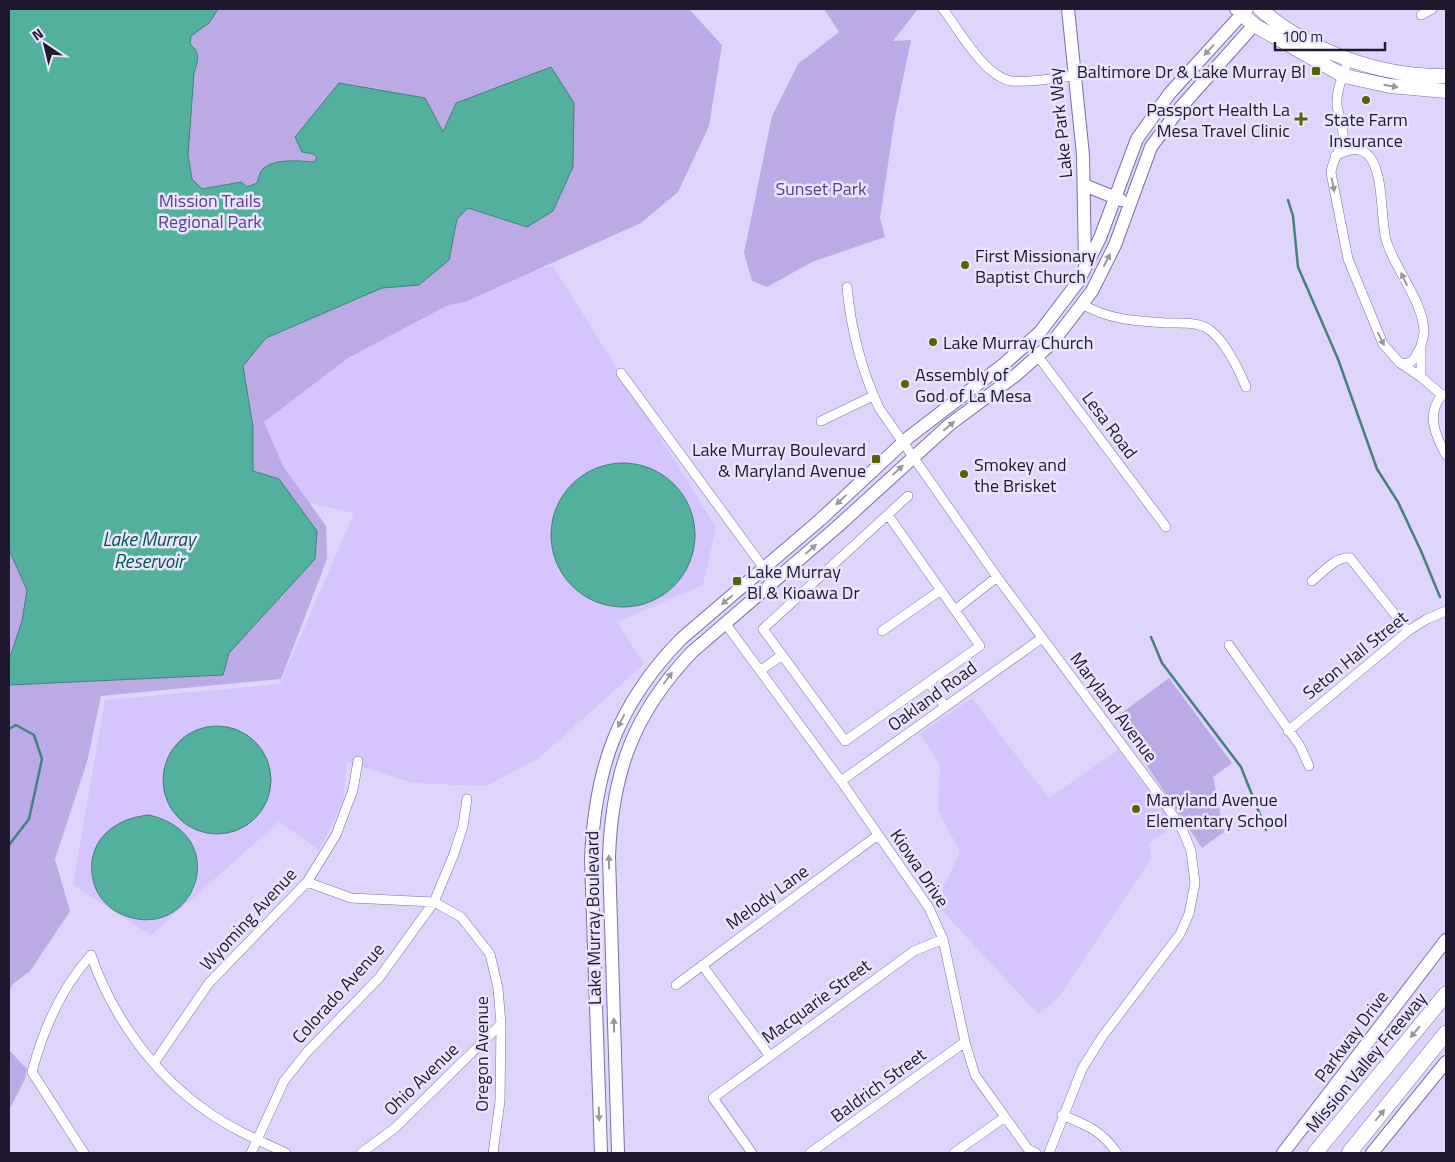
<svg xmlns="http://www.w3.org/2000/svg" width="1455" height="1162" viewBox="0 0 1455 1162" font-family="'Titillium Web',sans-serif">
	<rect width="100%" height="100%" fill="#dfd4fb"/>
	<!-- built -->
	<path fill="#d5c4fd" d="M 553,266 L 716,527 L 703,585 L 617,622 L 644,664 L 539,758 L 487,786 L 413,783 L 347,762 L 343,802 L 319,850 L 279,822 L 151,935 L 73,885 L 105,700 L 280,684 L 354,513 L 306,502 L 274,460 L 261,410 L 445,293 Z
		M 972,698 L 1049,798 L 1118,750 L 1175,825 L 1149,843 L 1151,859 L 1058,998 L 1038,1014 L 936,904 L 960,851 L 938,811 L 940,765 L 920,734 Z"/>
	<!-- green -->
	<path fill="#bcaae7" d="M 9,9 L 689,9 L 722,45 L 709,126 L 678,192 L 641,223 L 465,302 L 448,305 L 348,358 L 264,422 L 283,466 L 326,526 L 327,559 L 281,679 L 101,696 L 87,762 L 55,859 L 70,911 L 30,971 L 13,984 L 9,992 Z
		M 824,9 L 918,9 L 893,41 L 911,40 L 895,117 L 880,218 L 885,237 L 812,262 L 767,287 L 752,281 L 744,253 L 772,116 L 798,64 L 839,32 Z
		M 1169,678 L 1232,763 L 1213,777 L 1224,832 L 1202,848 L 1115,718 Z
		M 9,1050 L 27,1069 L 25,1079 L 9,1110 Z"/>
	<!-- water -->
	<path fill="#53b09d" stroke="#43827c" d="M 9,9 L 218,9 L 209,23 L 191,36 L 190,44 C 201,53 198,61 194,73 L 188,155 L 192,179 L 202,189 L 241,182 L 247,187 L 257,183 C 259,178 259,173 263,169 C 274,158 300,161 314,162 L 317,158 L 314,154 L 302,152 L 295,137 L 339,83 L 425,98 L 443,132 L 456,103 L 551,67 L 574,103 L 573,167 L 553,211 L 527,227 L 468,208 L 457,219 L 449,260 L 419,285 L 382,288 L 266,338 L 243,366 L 253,427 L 253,471 L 279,479 L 317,531 L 315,559 L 229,653 L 223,675 L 9,685 L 9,660 L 22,621 L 27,590 L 9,550 Z
		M551 535a72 72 0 1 1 144 0a72 72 0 1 1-144 0Z
		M163 780a54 54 0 1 1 108 0a54 54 0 1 1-108 0Z
		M 149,815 C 236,835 193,946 121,914 C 109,909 98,897 94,884 C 83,844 112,818 149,815 Z"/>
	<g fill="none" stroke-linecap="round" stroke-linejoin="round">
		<!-- stream -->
		<path stroke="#43827c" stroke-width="2.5" d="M 1288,200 L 1293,216 L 1298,267 L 1338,359 L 1377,469 L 1398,502 L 1421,551 L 1440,597
			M 1151,637 L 1162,663 L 1241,767 L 1266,830
			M 9,729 L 16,725 L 34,735 L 42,759 L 29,819 L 9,845"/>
		<!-- street casing -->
		<g stroke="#806da8" stroke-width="10">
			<path id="street" d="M 943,9 C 959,30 984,76 1011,81 C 1029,83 1055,78 1073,76
				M 1421,15 L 1432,9
				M 1348,59 C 1344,75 1336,88 1337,105 C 1338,114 1345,133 1343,140 C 1340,152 1332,160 1331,173 L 1348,259 L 1383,344 L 1400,363 C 1413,366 1416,356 1421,346
				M 1335,156 C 1391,125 1377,216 1387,243 C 1396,270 1423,302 1424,331 C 1424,336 1422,341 1421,346 C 1421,356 1421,366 1421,377
				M 847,287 C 851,330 861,369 879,408 L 997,577 L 1160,796 L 1183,831 L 1191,851 L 1195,883 L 1189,914 L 1180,934 L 1102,1037 L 1082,1069 L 1049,1153
				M 1082,304 C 1109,320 1136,321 1167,323 C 1180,323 1193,322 1205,327 C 1223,336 1239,370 1246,387
				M 1028,343 L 1166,527
				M 1400,363 L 1421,377 L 1442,395 L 1446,394
				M 621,373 L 774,582
				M 1442,395 C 1426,414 1435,435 1446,455
				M 821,421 L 873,396
				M 1312,581 C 1322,573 1336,556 1350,558 L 1408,631
				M 955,610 L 997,577
				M 725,623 L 841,781 L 929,908 L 943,939 L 965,1042 L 975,1075 L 1028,1149 L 1036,1153
				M 882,631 L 941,590
				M 1229,645 L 1300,746 L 1309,766
				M 782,655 L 845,741 L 980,646 L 888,515
				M 760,671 L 782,655 L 763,629 L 908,496
				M 929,682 L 945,707
				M 1288,731 L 1408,631 L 1427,619 L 1446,611
				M 841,781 L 1042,638
				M 307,882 L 351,898 L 434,902 L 461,917 L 490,954 L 498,988 L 501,1024 L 500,1101 L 493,1153
				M 702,965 L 769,1055
				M 676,985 L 878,835
				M 154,1063 L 209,983 L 307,882 L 336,835 L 353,790 L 358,761
				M 1062,1115 C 1087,1125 1102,1131 1117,1153
				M 84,1153 L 32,1072 C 43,1030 62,987 91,955 C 112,1016 154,1075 208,1112 C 232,1129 260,1141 286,1153
				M 251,1153 L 284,1081 L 307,1052 L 379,978 L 434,902 L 454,854 L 463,826 L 467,799
				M 361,1153 L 395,1128 L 501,1024
				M 752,1153 L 713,1098 L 914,951 L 943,939
				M 810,1153 L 965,1042
				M 954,1153 L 1005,1117"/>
		</g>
		<!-- secondary casing -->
		<g stroke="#806da8" stroke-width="14">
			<path id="secondary" d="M 1068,9 L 1083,155 L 1085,264
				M 1084,185 L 1121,200
				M 601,1153 L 591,859 C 595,768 617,705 681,639 L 820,520 L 909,437 L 1004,364 L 1040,332 L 1078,282 L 1100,238 L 1137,139 L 1170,93 L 1242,14 L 1236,9
				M 618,1153 L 609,857 C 612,773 633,714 692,652 L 837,527 L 949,425 L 1016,375 L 1052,343 L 1092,291 L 1115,245 L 1151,147 L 1180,108 L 1254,25
				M 1283,1153 L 1446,940
				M 1372,1153 L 1446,1062"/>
		</g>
		<!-- primary casing -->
		<g stroke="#806da8" stroke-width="15">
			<path id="primary" d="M 1246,9 L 1242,14 L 1254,25 L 1344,76 L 1390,86 L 1446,91
				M 1260,9 C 1310,52 1381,77 1446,76"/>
		</g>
		<!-- highway casing -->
		<g stroke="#806da8" stroke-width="16">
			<path id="highway" d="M 1315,1153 L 1446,994
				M 1349,1153 L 1446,1033"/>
		</g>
		<!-- street -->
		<use href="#street" stroke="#fff" stroke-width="9"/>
		<!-- secondary -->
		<use href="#secondary" stroke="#fff" stroke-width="12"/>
		<!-- primary -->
		<use href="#primary" stroke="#fff" stroke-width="14"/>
		<!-- highway -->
		<use href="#highway" stroke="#fff" stroke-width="15"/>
	</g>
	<!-- one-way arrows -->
	<defs><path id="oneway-solid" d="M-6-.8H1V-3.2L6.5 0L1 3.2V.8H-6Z" transform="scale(1.25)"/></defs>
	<g fill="#9a97a1">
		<use href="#oneway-solid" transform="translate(1209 50) rotate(133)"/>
		<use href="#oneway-solid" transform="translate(1391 86) rotate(10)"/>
		<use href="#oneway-solid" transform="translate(1333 185) rotate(79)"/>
		<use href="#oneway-solid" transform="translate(1107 260) rotate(-63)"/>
		<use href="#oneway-solid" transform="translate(1404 279) rotate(-115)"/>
		<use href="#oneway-solid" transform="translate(1381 339) rotate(64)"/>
		<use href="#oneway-solid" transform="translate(949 426) rotate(-40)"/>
		<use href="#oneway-solid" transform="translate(898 470) rotate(-43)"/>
		<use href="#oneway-solid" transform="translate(841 500) rotate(137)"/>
		<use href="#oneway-solid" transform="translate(811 549) rotate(-41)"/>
		<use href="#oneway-solid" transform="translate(727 600) rotate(140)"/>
		<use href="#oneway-solid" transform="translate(668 678) rotate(-53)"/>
		<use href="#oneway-solid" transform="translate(621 721) rotate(117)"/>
		<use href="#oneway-solid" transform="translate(609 862) rotate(-91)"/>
		<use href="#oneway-solid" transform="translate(614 1025) rotate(-91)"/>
		<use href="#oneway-solid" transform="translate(1415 1032) rotate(130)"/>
		<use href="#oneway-solid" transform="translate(599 1114) rotate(88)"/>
		<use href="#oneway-solid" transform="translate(1380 1115) rotate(-51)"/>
	</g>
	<!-- markers -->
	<g fill="#566204" stroke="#ebe4fe" stroke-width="2">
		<rect x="1311" y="66" width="10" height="10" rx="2.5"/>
		<circle cx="1366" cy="100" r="5"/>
		<path d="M1298.5 111.5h5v5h5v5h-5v5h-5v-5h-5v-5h5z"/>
		<circle cx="965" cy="265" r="5"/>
		<circle cx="933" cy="342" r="5"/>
		<circle cx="905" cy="384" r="5"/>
		<rect x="871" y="454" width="10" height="10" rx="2.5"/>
		<circle cx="964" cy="474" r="5"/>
		<rect x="732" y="576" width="10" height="10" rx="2.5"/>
		<circle cx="1136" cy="809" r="5"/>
	</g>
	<g text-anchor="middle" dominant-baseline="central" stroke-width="5" stroke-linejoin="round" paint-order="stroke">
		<!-- poi labels -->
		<g font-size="18" fill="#1f182f" stroke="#ebe4fe" text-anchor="start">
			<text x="1306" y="71" text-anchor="end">Baltimore Dr &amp; Lake Murray Bl</text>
			<text x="1290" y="109" text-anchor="end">Passport Health La<tspan x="1290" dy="21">Mesa Travel Clinic</tspan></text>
			<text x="1366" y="119" text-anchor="middle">State Farm<tspan x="1366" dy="21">Insurance</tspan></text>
			<text x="975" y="255">First Missionary<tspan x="975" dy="21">Baptist Church</tspan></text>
			<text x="943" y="342">Lake Murray Church</text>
			<text x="915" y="374">Assembly of<tspan x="915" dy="21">God of La Mesa</tspan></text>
			<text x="866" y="449" text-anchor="end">Lake Murray Boulevard<tspan x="866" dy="21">&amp; Maryland Avenue</tspan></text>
			<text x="974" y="464">Smokey and<tspan x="974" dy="21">the Brisket</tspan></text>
			<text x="747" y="571">Lake Murray<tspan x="747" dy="21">Bl &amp; Kioawa Dr</tspan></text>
			<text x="1146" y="799">Maryland Avenue<tspan x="1146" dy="21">Elementary School</tspan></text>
		</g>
		<!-- street labels -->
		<g font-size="18" fill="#1f182f" stroke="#ebe4fe">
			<text transform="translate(1060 123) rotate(-96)">Lake Park Way</text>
			<text transform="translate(1110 425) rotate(53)">Lesa Road</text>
			<text transform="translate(1355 655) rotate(-39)">Seton Hall Street</text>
			<text transform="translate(932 696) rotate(-36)">Oakland Road</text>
			<text transform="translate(1114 707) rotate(53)">Maryland Avenue</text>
			<text transform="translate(920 868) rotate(56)">Kiowa Drive</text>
			<text transform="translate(767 897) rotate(-36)">Melody Lane</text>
			<text transform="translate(593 918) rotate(-91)">Lake Murray Boulevard</text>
			<text transform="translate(248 919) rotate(-47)">Wyoming Avenue</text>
			<text transform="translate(338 993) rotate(-48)">Colorado Avenue</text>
			<text transform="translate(816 1001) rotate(-36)">Macquarie Street</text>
			<text transform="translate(1351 1036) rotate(-53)">Parkway Drive</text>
			<text transform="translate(481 1054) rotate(-90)">Oregon Avenue</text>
			<text transform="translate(1366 1062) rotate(-50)">Mission Valley Freeway</text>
			<text transform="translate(421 1079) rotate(-44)">Ohio Avenue</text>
			<text transform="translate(878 1085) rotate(-36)">Baldrich Street</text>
		</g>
		<!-- park labels -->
		<g font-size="18" fill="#5b3f8c" stroke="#ebe4fe">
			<text x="821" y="188">Sunset Park</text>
			<text x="210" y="200">Mission Trails<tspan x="210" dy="21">Regional Park</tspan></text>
		</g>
		<!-- water labels -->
		<g font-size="19" font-style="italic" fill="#02574a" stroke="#ebe4fe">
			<text x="149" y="538">Lake Murray<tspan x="149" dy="22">Reservoir</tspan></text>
		</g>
	</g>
	<!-- border -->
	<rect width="1455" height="1162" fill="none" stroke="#1f182f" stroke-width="20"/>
	<!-- north arrow -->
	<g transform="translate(45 45) rotate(325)" stroke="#ebe4fe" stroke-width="4" paint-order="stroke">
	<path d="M0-4L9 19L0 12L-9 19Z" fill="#1f182f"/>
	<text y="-8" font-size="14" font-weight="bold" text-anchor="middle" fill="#1f182f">N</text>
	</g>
	<!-- scale -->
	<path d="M1275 42v8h110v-8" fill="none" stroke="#1f182f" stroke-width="2.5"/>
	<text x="1282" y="42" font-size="15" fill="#1f182f" stroke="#ebe4fe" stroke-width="4" paint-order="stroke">100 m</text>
</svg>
